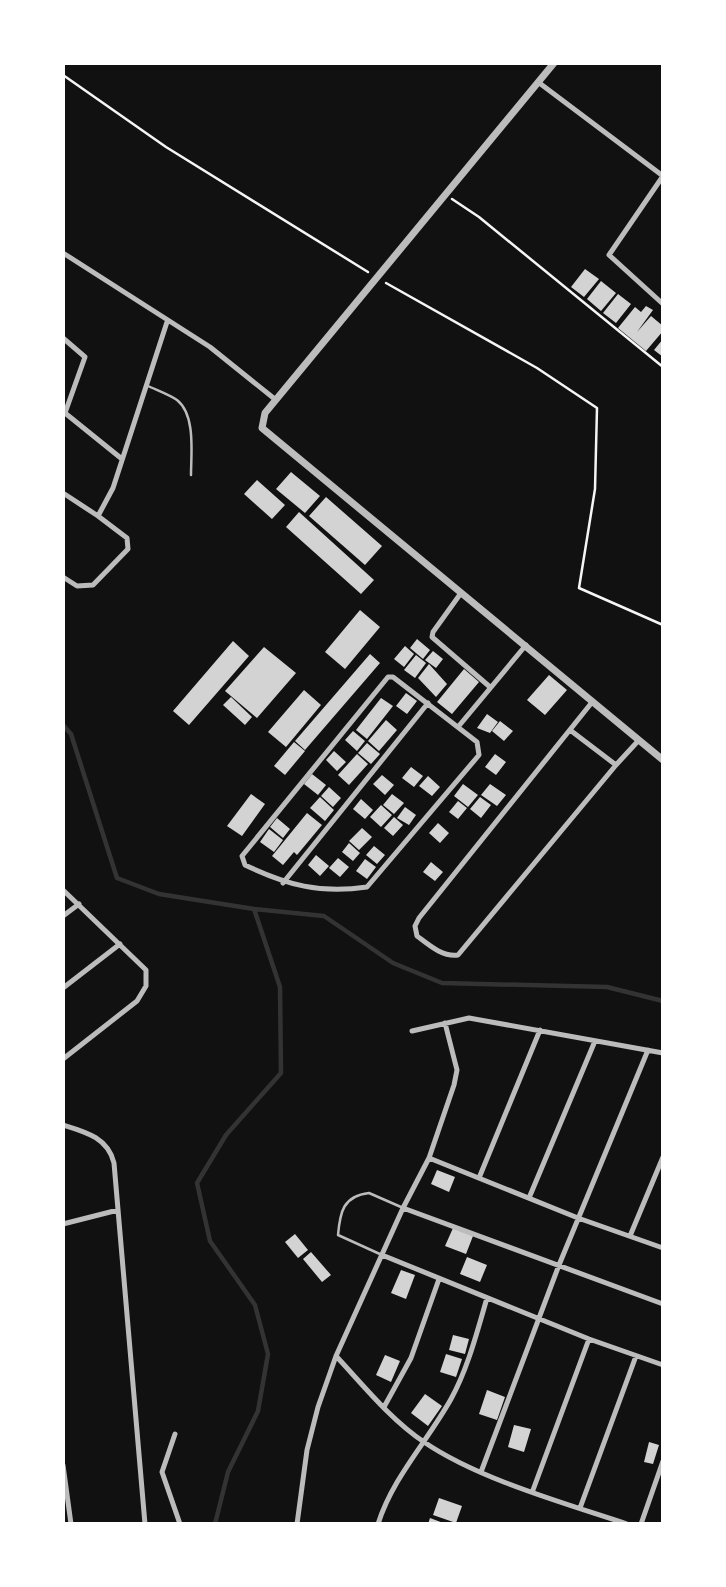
<svg xmlns="http://www.w3.org/2000/svg" width="726" height="1587" viewBox="0 0 726 1587" font-family="Overpass,sans-serif">
	<rect width="100%" height="100%" fill="#111"/>
	<g fill="none" stroke-linecap="round" stroke-linejoin="round">
		<!-- stream -->
		<path stroke="#333" stroke-width="4.5" d="M 63,725 L 71,734 L 117,878 L 159,894 L 254,909 L 324,916 L 393,963 L 442,983 L 607,987 L 663,1001
			M 215,1524 L 228,1472 L 258,1411 L 268,1354 L 255,1305 L 210,1241 L 197,1183 L 226,1135 L 281,1073 L 280,987 L 254,909"/>
	</g>
	<!-- building -->
	<path fill="#d3d3d3" d="M 585,269 L 599,279 L 584,297 L 571,287 Z
		M 601,281 L 616,293 L 601,311 L 587,299 Z
		M 618,294 L 631,304 L 616,323 L 603,313 Z
		M 646,306 L 653,310 L 637,332 L 651,316 L 663,326 L 663,331 L 646,351 L 618,328 L 635,307 L 641,312 Z
		M 663,339 L 663,357 L 654,350 Z
		M 291,472 L 320,496 L 305,513 L 276,489 Z
		M 257,480 L 285,505 L 272,519 L 244,494 Z
		M 326,497 L 382,546 L 365,565 L 309,516 Z
		M 299,512 L 374,580 L 361,594 L 286,527 Z
		M 360,610 L 380,627 L 345,669 L 325,652 Z
		M 417,639 L 430,650 L 423,659 L 410,648 Z
		M 233,641 L 249,656 L 189,725 L 173,711 Z
		M 405,646 L 414,654 L 404,667 L 394,659 Z
		M 264,647 L 296,673 L 257,718 L 225,691 Z
		M 433,651 L 443,659 L 436,668 L 425,660 Z
		M 370,654 L 380,663 L 305,750 L 295,741 Z
		M 416,655 L 426,663 L 415,678 L 404,670 Z
		M 429,664 L 447,684 L 436,697 L 418,678 Z
		M 464,669 L 479,682 L 452,714 L 437,702 Z
		M 549,675 L 567,690 L 545,715 L 527,700 Z
		M 304,690 L 321,705 L 286,747 L 268,732 Z
		M 406,693 L 417,701 L 407,714 L 396,706 Z
		M 231,697 L 252,717 L 245,725 L 223,705 Z
		M 381,698 L 393,706 L 367,739 L 356,730 Z
		M 487,714 L 498,722 L 490,733 L 477,728 Z
		M 386,720 L 397,730 L 379,751 L 368,741 Z
		M 500,721 L 513,731 L 504,741 L 492,731 Z
		M 353,731 L 365,741 L 357,751 L 345,740 Z
		M 294,742 L 305,751 L 285,775 L 274,766 Z
		M 367,743 L 380,754 L 371,764 L 358,753 Z
		M 334,751 L 346,762 L 337,771 L 326,760 Z
		M 357,754 L 368,764 L 349,785 L 338,775 Z
		M 495,754 L 506,762 L 496,775 L 485,767 Z
		M 411,767 L 423,776 L 414,787 L 402,778 Z
		M 312,774 L 326,785 L 318,795 L 304,784 Z
		M 382,775 L 394,785 L 385,795 L 373,784 Z
		M 428,776 L 440,787 L 432,796 L 419,786 Z
		M 463,784 L 478,795 L 468,807 L 454,796 Z
		M 490,784 L 506,795 L 497,806 L 481,795 Z
		M 329,787 L 341,798 L 333,807 L 321,796 Z
		M 251,794 L 265,804 L 242,836 L 227,826 Z
		M 392,794 L 404,803 L 394,814 L 383,805 Z
		M 320,797 L 334,810 L 325,821 L 310,808 Z
		M 480,797 L 491,805 L 481,818 L 470,809 Z
		M 361,799 L 373,810 L 365,819 L 353,809 Z
		M 458,801 L 467,808 L 458,819 L 449,812 Z
		M 381,805 L 392,815 L 381,827 L 370,817 Z
		M 405,807 L 416,815 L 409,825 L 397,818 Z
		M 307,813 L 322,825 L 297,855 L 294,852 L 283,865 L 272,856 Z
		M 394,817 L 403,825 L 393,836 L 384,828 Z
		M 277,818 L 290,829 L 283,838 L 270,827 Z
		M 438,823 L 449,833 L 440,843 L 429,833 Z
		M 362,828 L 372,837 L 359,850 L 349,841 Z
		M 269,829 L 283,840 L 274,852 L 260,842 Z
		M 349,843 L 360,853 L 353,861 L 342,852 Z
		M 374,846 L 385,855 L 377,864 L 366,855 Z
		M 316,855 L 329,866 L 320,876 L 308,865 Z
		M 338,858 L 349,867 L 340,877 L 329,868 Z
		M 365,859 L 376,867 L 367,879 L 356,871 Z
		M 431,862 L 443,872 L 435,881 L 423,872 Z
		M 437,1170 L 455,1177 L 449,1192 L 431,1184 Z
		M 453,1228 L 473,1236 L 466,1254 L 445,1246 Z
		M 295,1234 L 308,1250 L 298,1258 L 285,1242 Z
		M 311,1252 L 331,1275 L 322,1282 L 303,1259 Z
		M 467,1257 L 487,1265 L 480,1282 L 460,1274 Z
		M 401,1270 L 415,1275 L 406,1299 L 391,1293 Z
		M 453,1335 L 469,1339 L 465,1354 L 449,1350 Z
		M 446,1354 L 462,1359 L 456,1377 L 440,1372 Z
		M 385,1355 L 400,1361 L 391,1382 L 376,1375 Z
		M 487,1390 L 505,1397 L 497,1420 L 479,1414 Z
		M 425,1394 L 442,1406 L 428,1426 L 411,1413 Z
		M 514,1425 L 531,1429 L 524,1452 L 508,1447 Z
		M 649,1442 L 659,1445 L 653,1464 L 644,1462 Z
		M 439,1498 L 462,1506 L 456,1523 L 433,1515 Z
		M 430,1518 L 446,1524 L 428,1524 Z"/>
	<g fill="none" stroke-linecap="round" stroke-linejoin="round">
		<!-- path -->
		<path stroke="#f5f5f5" stroke-width="2.5" d="M 63,75 L 166,147 L 368,272
			M 452,199 L 479,217 L 663,367
			M 386,283 L 537,368 L 597,408 L 595,489 L 579,588 L 663,625"/>
		<!-- service -->
		<path stroke="#bcbcbc" stroke-width="2.5" d="M 146,385 C 156,390 168,394 177,400 C 196,415 191,454 191,475
			M 382,1255 L 338,1235 C 340,1212 343,1196 369,1193 L 401,1207"/>
		<!-- minor -->
		<path stroke="#bcbcbc" stroke-width="5" d="M 538,82 L 663,176
			M 663,176 L 609,255 L 663,304
			M 63,253 L 210,347 L 276,400
			M 63,338 L 85,357 L 65,413 L 63,410
			M 65,413 L 122,459
			M 63,493 L 98,516
			M 63,577 L 77,586 L 93,585 L 128,549 L 127,538 L 98,516 L 113,488 L 167,322
			M 461,593 L 433,632 L 432,637 L 490,687
			M 388,677 L 393,677 L 477,742 L 479,755 L 367,887 C 320,894 287,885 245,865 L 242,856 Z
			M 458,727 L 526,645
			M 570,730 L 616,765 L 458,955 C 442,957 429,945 417,936 L 415,926 L 419,918 L 593,701
			M 616,765 L 639,740
			M 283,883 L 428,703
			M 63,890 L 146,970 L 146,986 L 137,1001 L 63,1059
			M 63,916 L 79,904
			M 63,988 L 120,944
			M 412,1031 L 469,1018 L 663,1053
			M 63,1125 C 86,1132 108,1138 114,1163 L 145,1524
			M 429,1158 L 578,1218 L 663,1248
			M 479,1178 L 540,1030
			M 529,1198 L 595,1041
			M 403,1208 L 663,1304
			M 63,1224 L 118,1210
			M 630,1236 L 663,1157
			M 382,1255 L 589,1339 L 663,1365
			M 336,1356 C 363,1385 391,1420 424,1442 C 478,1479 564,1503 627,1524
			M 384,1407 L 411,1358 L 439,1279
			M 175,1434 L 162,1472 L 180,1524
			M 63,1465 L 71,1524
			M 481,1472 L 559,1265 L 648,1050
			M 533,1490 L 589,1339
			M 580,1508 L 636,1356
			M 297,1524 L 307,1450 L 318,1407 L 336,1356 L 403,1208 L 429,1158 L 454,1085 L 457,1070 L 445,1023
			M 378,1524 C 393,1477 427,1442 451,1399 C 468,1368 477,1332 487,1298
			M 641,1524 L 663,1461"/>
		<!-- tertiary -->
		<path stroke="#bcbcbc" stroke-width="7" d="M 554,63 L 265,413 L 262,428 L 663,760"/>
	</g>
	<!-- border -->
	<rect width="726" height="1587" fill="none" stroke="#ffffff" stroke-width="130"/>
</svg>
